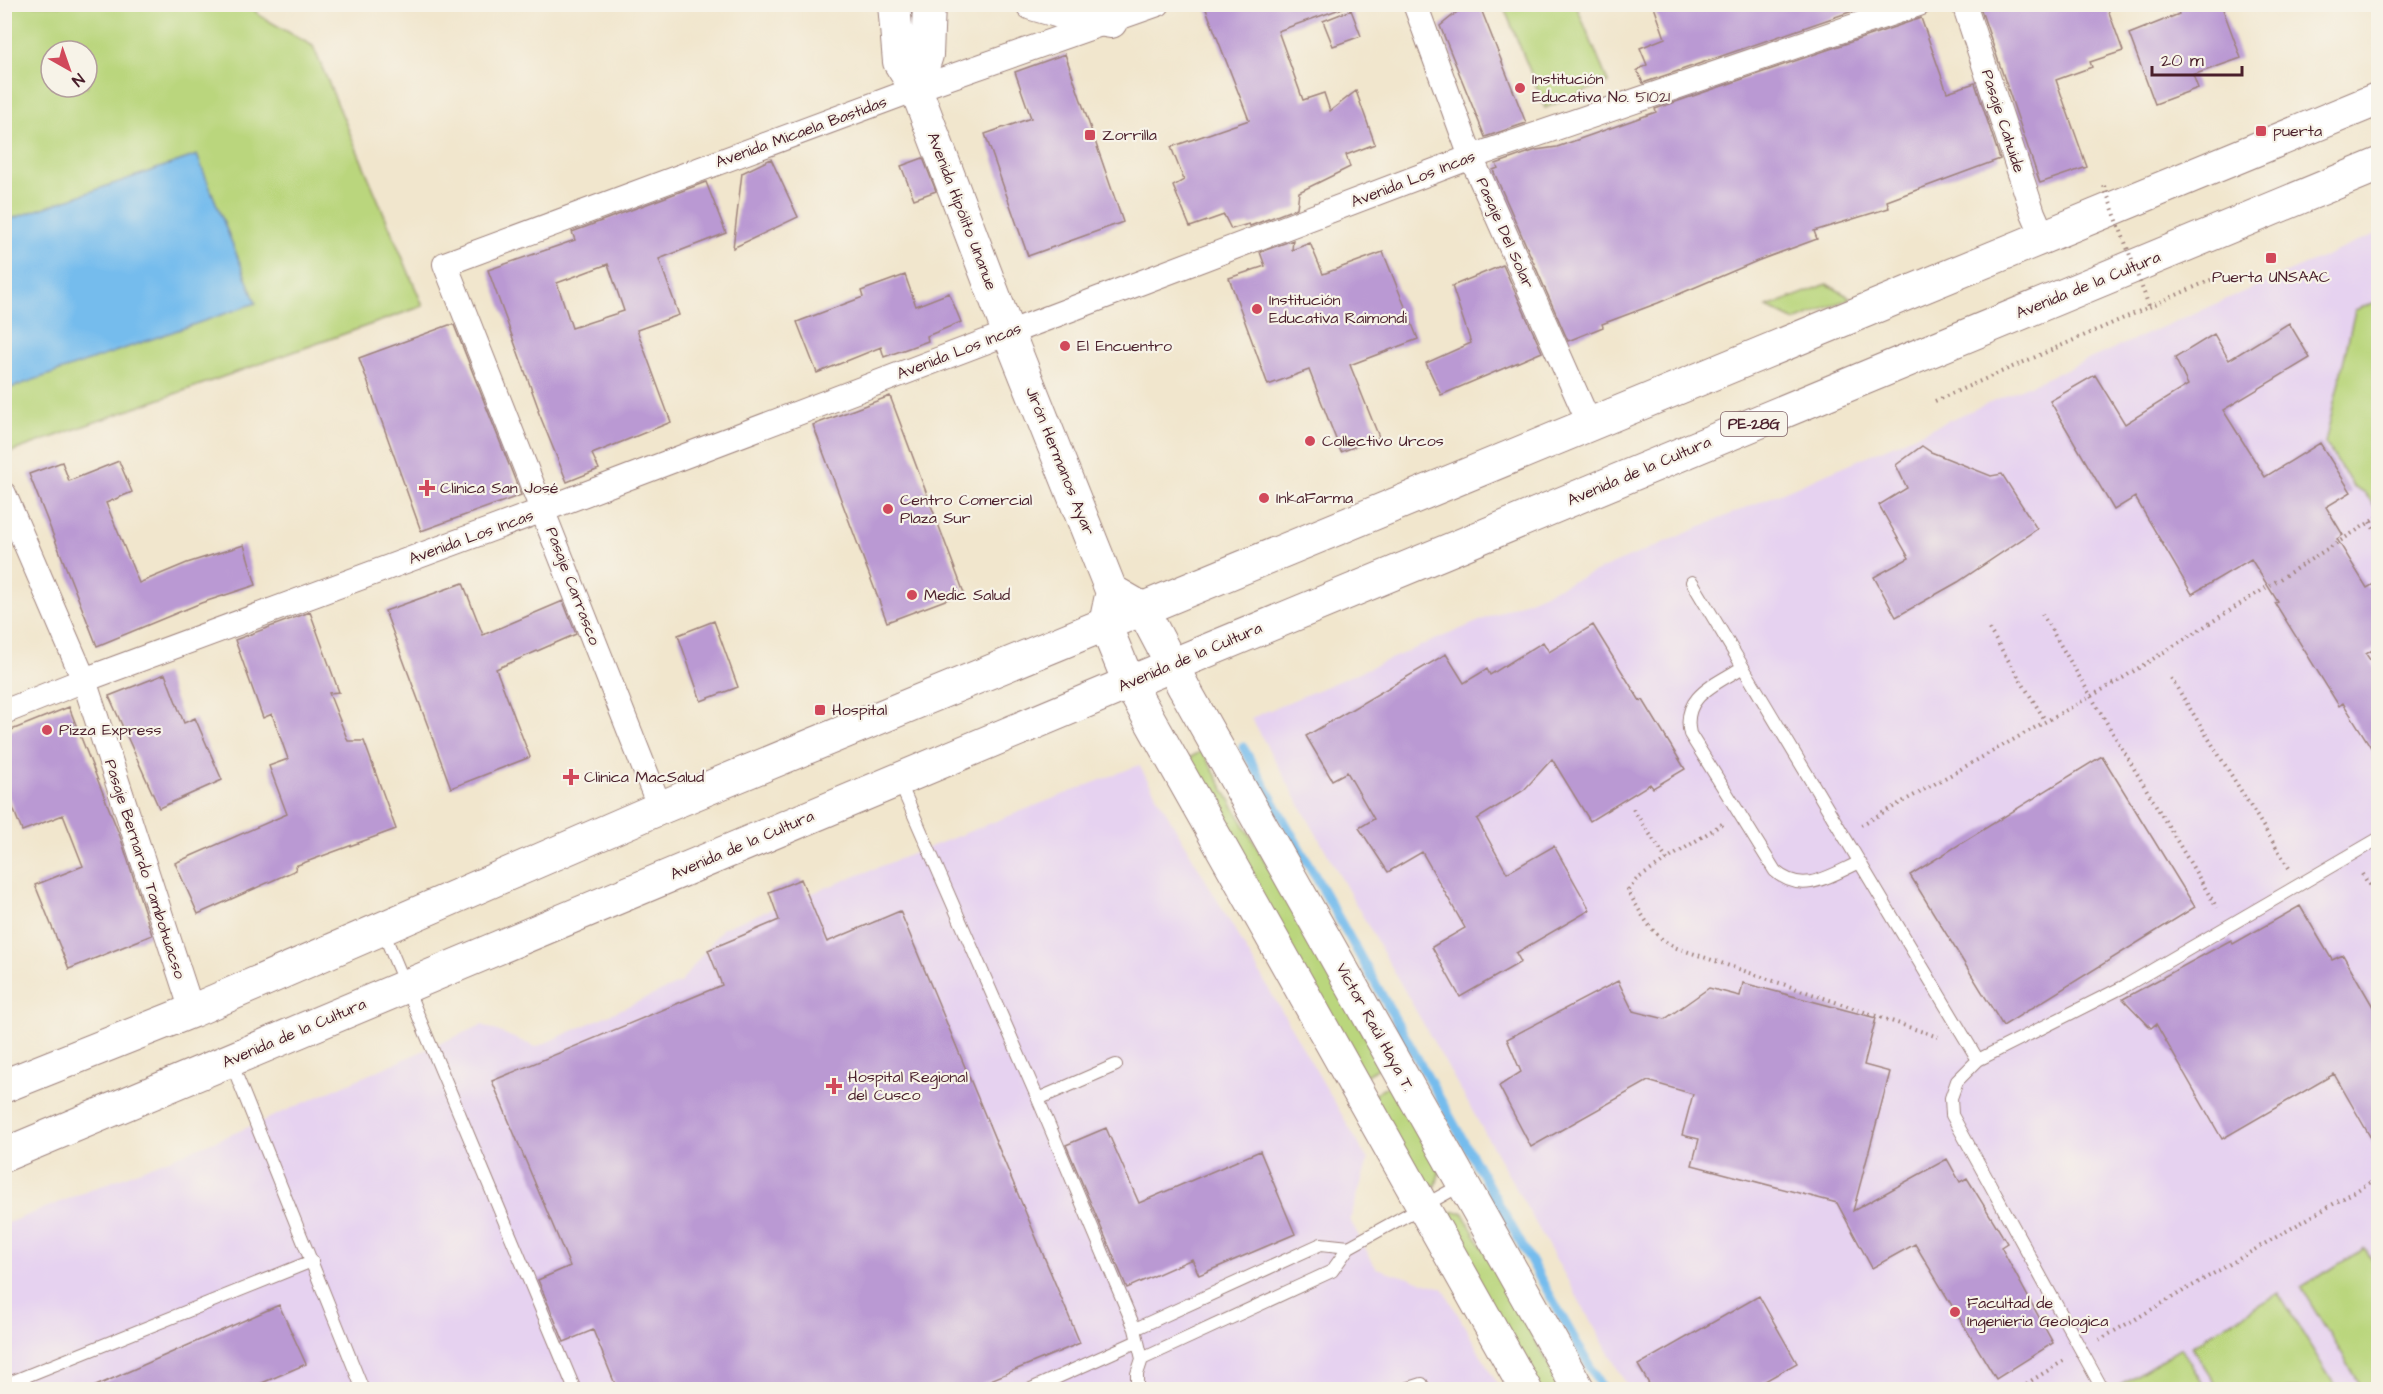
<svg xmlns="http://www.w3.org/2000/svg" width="2383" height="1394" viewBox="0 0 2383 1394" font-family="'Architects Daughter',sans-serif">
	<rect width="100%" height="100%" fill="#f7f3e8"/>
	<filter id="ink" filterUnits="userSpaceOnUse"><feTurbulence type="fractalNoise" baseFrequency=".0167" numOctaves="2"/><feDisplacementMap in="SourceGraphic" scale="12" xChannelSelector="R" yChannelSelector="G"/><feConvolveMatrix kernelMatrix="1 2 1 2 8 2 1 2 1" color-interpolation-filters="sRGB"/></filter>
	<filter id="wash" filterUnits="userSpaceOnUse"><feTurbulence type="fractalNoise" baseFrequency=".008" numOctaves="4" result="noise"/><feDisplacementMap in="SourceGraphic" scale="24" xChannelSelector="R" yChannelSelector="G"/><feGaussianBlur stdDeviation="1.35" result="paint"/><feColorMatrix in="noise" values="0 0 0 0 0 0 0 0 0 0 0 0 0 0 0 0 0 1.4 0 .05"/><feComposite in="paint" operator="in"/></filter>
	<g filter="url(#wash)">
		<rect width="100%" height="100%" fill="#f1e6cd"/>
		<!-- built -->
		<path fill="#e6d2f0" d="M 2378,233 L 2378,1389 L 1629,1389 L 1251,718 L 1858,460 Z
			M 1139,765 L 1368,1160 L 1350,1220 L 1376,1268 L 1443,1288 L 1500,1389 L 5,1390 L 5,1224 L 237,1132 L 482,1025 L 536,1047 L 680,983 L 723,928 Z"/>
		<!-- green -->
		<path fill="#bad67d" stroke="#827a54" stroke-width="1.5" fill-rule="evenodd" d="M 5,5 L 250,5 L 260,16 L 313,46 L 423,306 L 5,454 ZM 51,51 L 87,51 L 87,87 L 51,87 Z
			M 1503,5 L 1576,5 L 1608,82 L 1545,108 Z
			M 1827,284 L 1851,298 L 1795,321 L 1767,307 Z
			M 2378,301 L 2378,508 L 2377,509 L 2364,492 L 2353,486 L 2325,443 L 2355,310 Z
			M 1202,751 L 1382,1066 L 1361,1078 L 1185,760 Z
			M 1392,1084 L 1440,1169 L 1436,1186 L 1418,1182 L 1371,1096 Z
			M 1450,1212 L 1462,1212 L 1563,1389 L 1538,1389 L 1442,1223 Z
			M 2365,1248 L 2378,1269 L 2378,1389 L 2363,1389 L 2301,1287 Z
			M 2278,1293 L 2337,1389 L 2218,1389 L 2191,1346 Z
			M 2181,1348 L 2206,1389 L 2119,1389 L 2117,1387 Z"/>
		<!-- water -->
		<path fill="#75bced" stroke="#606e8c" stroke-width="1.5" d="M 197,155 L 256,303 L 5,390 L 5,221 Z"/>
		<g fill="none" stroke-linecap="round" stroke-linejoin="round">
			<!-- stream -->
			<path stroke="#75bced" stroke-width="9" d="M 1243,747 L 1603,1390"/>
		</g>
		<g id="blocks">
			<!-- building -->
			<path fill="#ba99d3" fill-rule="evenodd" d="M 1204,4 L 1343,4 L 1343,8 L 1278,31 L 1303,100 L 1324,93 L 1330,111 L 1356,91 L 1375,144 L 1346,155 L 1350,167 L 1299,192 L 1297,208 L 1250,226 L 1249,224 L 1231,229 L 1224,215 L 1190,227 L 1173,186 L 1184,180 L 1171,147 L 1249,120 Z
				M 1467,4 L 1479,4 L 1526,123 L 1485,137 L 1440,26 Z
				M 1653,4 L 1873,4 L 1643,83 L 1637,70 L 1647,65 L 1640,48 L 1665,38 Z
				M 1979,4 L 2106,4 L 2123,51 L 2090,62 L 2092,67 L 2056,80 L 2087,167 L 2040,183 Z
				M 2175,4 L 2221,4 L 2241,58 L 2193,75 L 2198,88 L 2155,104 L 2129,34 L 2179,14 Z
				M 1351,10 L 1361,36 L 1333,46 L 1323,21 Z
				M 1921,18 L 1947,92 L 1975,83 L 2000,159 L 1887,201 L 1889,208 L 1814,231 L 1817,239 L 1757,261 L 1658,303 L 1602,324 L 1603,327 L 1568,341 L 1493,170 L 1498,168 L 1496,164 L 1536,150 L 1557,147 L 1656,112 L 1655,109 Z
				M 1065,54 L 1123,222 L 1028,256 L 985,134 L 1031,118 L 1015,72 Z
				M 923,158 L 936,191 L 914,199 L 901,166 Z
				M 771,159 L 798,217 L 733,248 L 742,173 Z
				M 706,182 L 726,233 L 659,259 L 679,315 L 637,330 L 671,422 L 592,454 L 599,469 L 567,482 L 538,411 L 539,410 L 488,270 L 575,240 L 572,232 ZM 608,264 L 624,311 L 572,328 L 557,283 Z
				M 1293,240 L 1292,250 L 1310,243 L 1323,274 L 1383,252 L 1418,339 L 1350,365 L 1379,437 L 1341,452 L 1309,370 L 1268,385 L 1229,278 L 1265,266 L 1260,252 Z
				M 1503,265 L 1542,352 L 1441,395 L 1426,363 L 1471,343 L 1452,286 Z
				M 905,275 L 916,306 L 949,293 L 961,322 L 927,336 L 928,341 L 884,357 L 881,347 L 817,373 L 797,322 L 863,297 L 861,291 Z
				M 2289,323 L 2310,358 L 2223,410 L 2265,477 L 2320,443 L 2351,492 L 2326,507 L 2343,535 L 2337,539 L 2367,588 L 2379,581 L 2379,646 L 2366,654 L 2379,673 L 2379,760 L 2343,703 L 2339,706 L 2275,603 L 2278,602 L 2251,559 L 2192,594 L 2135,497 L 2114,510 L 2050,401 L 2095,375 L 2125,424 L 2188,385 L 2175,358 L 2214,334 L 2229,360 Z
				M 449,325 L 454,325 L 521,495 L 421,531 L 359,358 Z
				M 890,396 L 964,593 L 887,622 L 813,425 Z
				M 1922,446 L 1931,452 L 1991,476 L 2002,474 L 2037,529 L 1958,582 L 1896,617 L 1874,577 L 1909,558 L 1879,505 L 1907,488 L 1896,465 Z
				M 119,461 L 132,492 L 106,503 L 139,583 L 187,563 L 244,545 L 256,585 L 201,603 L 97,646 L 29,474 L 62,462 L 69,481 Z
				M 463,583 L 483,635 L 563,601 L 576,634 L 496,669 L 530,757 L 451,788 L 385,611 Z
				M 310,612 L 339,692 L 329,693 L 348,741 L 364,741 L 396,829 L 295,866 L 296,870 L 198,914 L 175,863 L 287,814 L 269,766 L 288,759 L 272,714 L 263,718 L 235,640 Z
				M 714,621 L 738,687 L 701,701 L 678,635 Z
				M 1593,625 L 1640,701 L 1643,700 L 1685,769 L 1653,788 L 1650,784 L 1590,821 L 1552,759 L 1524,790 L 1477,819 L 1507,873 L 1554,846 L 1590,910 L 1516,953 L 1521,962 L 1460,997 L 1432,947 L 1465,928 L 1422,852 L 1388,872 L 1359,828 L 1374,819 L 1347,772 L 1332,780 L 1306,736 L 1446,654 L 1464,683 L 1487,669 L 1490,675 L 1543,642 L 1549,652 Z
				M 165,674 L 184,723 L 195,718 L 222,780 L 159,808 L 109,696 Z
				M 69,707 L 121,839 L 152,935 L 69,969 L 35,885 L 83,866 L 63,815 L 22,831 L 4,785 L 4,733 Z
				M 2102,756 L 2195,907 L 2003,1026 L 1910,875 Z
				M 801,879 L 827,942 L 900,911 L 1080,1343 L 969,1389 L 617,1389 L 593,1330 L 564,1342 L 538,1280 L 570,1266 L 492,1081 L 722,985 L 708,950 L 779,920 L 769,892 Z
				M 2300,906 L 2332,960 L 2343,955 L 2379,1017 L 2379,1152 L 2334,1074 L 2222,1139 L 2156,1024 L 2151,1028 L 2123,999 L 2231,940 L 2233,944 Z
				M 1618,981 L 1633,1011 L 1665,1019 L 1709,988 L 1740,996 L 1743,983 L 1876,1018 L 1864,1065 L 1890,1072 L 1853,1211 L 1947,1159 L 1960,1182 L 1967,1178 L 2007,1243 L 2001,1247 L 2053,1343 L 1996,1379 L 1915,1244 L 1872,1268 L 1837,1203 L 1692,1165 L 1699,1139 L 1682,1135 L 1693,1094 L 1648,1081 L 1531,1147 L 1499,1086 L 1521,1072 L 1507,1039 Z
				M 1106,1128 L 1139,1203 L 1260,1151 L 1295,1234 L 1199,1275 L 1192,1259 L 1127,1288 L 1066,1145 Z
				M 1759,1296 L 1797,1363 L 1751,1389 L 1652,1389 L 1638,1365 Z
				M 279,1305 L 306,1364 L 248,1389 L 89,1389 Z"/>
		</g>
	</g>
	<g filter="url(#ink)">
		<use href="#blocks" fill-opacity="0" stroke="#9e827c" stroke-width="1.5"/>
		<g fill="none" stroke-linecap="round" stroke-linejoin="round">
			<!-- service casing -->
			<g stroke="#9e827c" stroke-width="14">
				<path id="service" d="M 1692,582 L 1978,1060
					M 1743,667 C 1715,685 1681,696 1690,734 L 1775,871 C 1803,896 1831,875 1860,862
					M 899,781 L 1038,1099 L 1135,1329 L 1142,1359 L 1137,1374 L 1137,1390
					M 382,929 L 575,1390
					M 231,1062 L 363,1390
					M 1038,1099 L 1116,1065
					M 1349,1247 L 1463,1184
					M 1135,1329 L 1321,1244 L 1349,1247 L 1332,1271 L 1142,1359
					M 4,1385 L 312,1261
					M 1029,1390 L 1138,1341
					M 1403,1390 L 1422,1384
					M 2103,1390 L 1952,1115 L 1951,1098 L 1957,1081 L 1978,1060 L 2125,986 L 2378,839"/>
			</g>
			<!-- minor casing -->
			<g stroke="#9e827c" stroke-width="26">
				<path id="minor" d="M 1415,4 L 1471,157 L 1590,425
					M 1964,4 L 2033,213 L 2044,238
					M 4,494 L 84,680 L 192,1011
					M 4,712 L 84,680 L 543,510 L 1471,157 L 1919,4
					M 660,808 L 445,264 L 916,89 L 1158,4"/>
			</g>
			<!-- tertiary casing -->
			<g stroke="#9e827c" stroke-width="34">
				<path id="tertiary" d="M 894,4 L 899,62 L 916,89 L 1008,332 L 1111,590
					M 1032,4 L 1074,16 L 1111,22
					M 916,89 L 927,55 L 929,4
					M 1111,590 L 1142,608 L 1184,688 L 1579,1390
					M 1110,600 L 1105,624 L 1129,683 L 1526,1390"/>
			</g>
			<!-- trunk casing -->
			<g stroke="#9e827c" stroke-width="35">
				<path id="trunk" d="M 4,1086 L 192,1011 L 660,808 L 2378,99
					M 4,1155 L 1129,683 L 2378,165"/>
			</g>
			<!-- path -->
			<path stroke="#9e827c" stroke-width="4" stroke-dasharray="1.5 4.5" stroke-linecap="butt" d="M 1935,401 L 2222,275
				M 2370,522 L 2378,536
				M 2042,614 L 2217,908
				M 1989,629 L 2045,720
				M 2171,678 L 2289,868
				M 1633,809 L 1667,860
				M 1722,824 L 1637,879 L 1628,890 L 1630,895 C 1644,917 1652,937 1677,948 L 1938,1037
				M 1861,825 L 2118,681 L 2378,517
				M 2362,874 L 2378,898
				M 2099,1340 L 2378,1178
				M 2016,1390 L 2065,1360"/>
			<!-- service -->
			<use href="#service" stroke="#fff" stroke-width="12"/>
			<!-- minor -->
			<use href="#minor" stroke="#fff" stroke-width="24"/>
			<!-- tertiary -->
			<use href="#tertiary" stroke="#fff" stroke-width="32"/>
			<!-- trunk -->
			<use href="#trunk" stroke="#fff" stroke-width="33"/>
			<!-- path-bridge -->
			<path stroke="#9e827c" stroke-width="4" stroke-dasharray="1.5 4.5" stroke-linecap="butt" d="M 2104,186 L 2149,306"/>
		</g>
	</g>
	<!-- markers -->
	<g fill="#d1495b" stroke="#f7f3e8" stroke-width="2">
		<circle cx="1520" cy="88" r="6"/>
		<rect x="2255" y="125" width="12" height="12" rx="3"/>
		<rect x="1084" y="129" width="12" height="12" rx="3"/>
		<rect x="2265" y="252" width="12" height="12" rx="3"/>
		<circle cx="1257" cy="309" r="6"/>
		<circle cx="1065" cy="346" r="6"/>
		<circle cx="1310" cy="441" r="6"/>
		<path d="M424 479h6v6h6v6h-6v6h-6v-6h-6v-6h6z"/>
		<circle cx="1264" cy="498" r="6"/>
		<circle cx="888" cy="509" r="6"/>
		<circle cx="912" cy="595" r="6"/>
		<rect x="814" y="704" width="12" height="12" rx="3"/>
		<circle cx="47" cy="730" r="6"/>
		<path d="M568 768h6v6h6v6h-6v6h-6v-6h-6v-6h6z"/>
		<path d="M831 1077h6v6h6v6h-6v6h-6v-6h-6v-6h6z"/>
		<circle cx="1955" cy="1312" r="6"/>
	</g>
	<g text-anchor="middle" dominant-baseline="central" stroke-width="4.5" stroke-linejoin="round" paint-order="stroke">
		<!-- shield labels -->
		<rect fill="#f7f3e8" stroke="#7e5f64" stroke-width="1.5" x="1721" y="412" width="66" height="24" rx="4.5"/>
		<g font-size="15" font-weight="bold" fill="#4a1f2b">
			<text x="1754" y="424">PE-28G</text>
		</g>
		<!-- poi labels -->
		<g font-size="16" fill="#4a1f2b" stroke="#f7f3e8" text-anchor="start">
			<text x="1532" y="79">Institución<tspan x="1532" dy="18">Educativa No. 51021</tspan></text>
			<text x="2273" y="131">puerta</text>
			<text x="1102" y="135">Zorrilla</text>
			<text x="2271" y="277" text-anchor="middle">Puerta UNSAAC</text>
			<text x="1269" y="300">Institución<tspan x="1269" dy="18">Educativa Raimondi</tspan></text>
			<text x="1077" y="346">El Encuentro</text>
			<text x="1322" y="441">Collectivo Urcos</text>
			<text x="440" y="488">Clinica San José</text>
			<text x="1276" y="498">InkaFarma</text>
			<text x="900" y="500">Centro Comercial<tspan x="900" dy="18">Plaza Sur</tspan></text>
			<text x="924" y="595">Medic Salud</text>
			<text x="832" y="710">Hospital</text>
			<text x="59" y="730">Pizza Express</text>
			<text x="584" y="777">Clinica MacSalud</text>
			<text x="848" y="1077">Hospital Regional<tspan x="848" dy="18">del Cusco</tspan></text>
			<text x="1967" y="1303">Facultad de<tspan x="1967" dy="18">Ingenieria Geologica</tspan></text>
		</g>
		<!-- street labels -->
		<g font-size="16" fill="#4a1f2b" stroke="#f7f3e8">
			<text transform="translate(2003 121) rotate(72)">Pasaje Cahuide</text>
			<text transform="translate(801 132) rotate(-20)">Avenida Micaela Bastidas</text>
			<text transform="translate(1413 179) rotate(-21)">Avenida Los Incas</text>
			<text transform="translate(962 211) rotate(69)">Avenida Hipólito Unanue</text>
			<text transform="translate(1505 233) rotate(66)">Pasaje Del Solar</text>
			<text transform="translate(2088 285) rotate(-22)">Avenida de la Cultura</text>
			<text transform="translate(959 351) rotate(-21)">Avenida Los Incas</text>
			<text transform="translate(1060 461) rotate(68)">Jirón Hermanos Ayar</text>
			<text transform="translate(1639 471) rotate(-23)">Avenida de la Cultura</text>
			<text transform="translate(471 537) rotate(-20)">Avenida Los Incas</text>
			<text transform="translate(573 586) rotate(69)">Pasaje Carrasco</text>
			<text transform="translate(1190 657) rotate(-23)">Avenida de la Cultura</text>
			<text transform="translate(742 845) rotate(-23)">Avenida de la Cultura</text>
			<text transform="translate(145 869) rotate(72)">Pasaje Bernardo Tambohuacso</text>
			<text transform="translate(1375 1027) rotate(61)">Victor Raúl Haya T.</text>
			<text transform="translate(294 1033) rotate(-23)">Avenida de la Cultura</text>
		</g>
	</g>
	<!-- margin -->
	<rect width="2383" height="1394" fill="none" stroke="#f7f3e8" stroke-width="24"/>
	<!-- north arrow -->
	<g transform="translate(69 69) rotate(140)"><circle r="28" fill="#f7f3e8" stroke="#b29e9c" stroke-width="1.5"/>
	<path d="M0-4.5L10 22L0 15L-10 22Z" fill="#d1495b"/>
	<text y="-9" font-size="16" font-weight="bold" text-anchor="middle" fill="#4a1f2b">N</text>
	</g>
	<!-- scale -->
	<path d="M2152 66v9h90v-9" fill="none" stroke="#4a1f2b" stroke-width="3"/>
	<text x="2161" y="66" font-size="18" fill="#4a1f2b" stroke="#f7f3e8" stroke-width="4.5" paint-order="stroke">20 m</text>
</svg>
